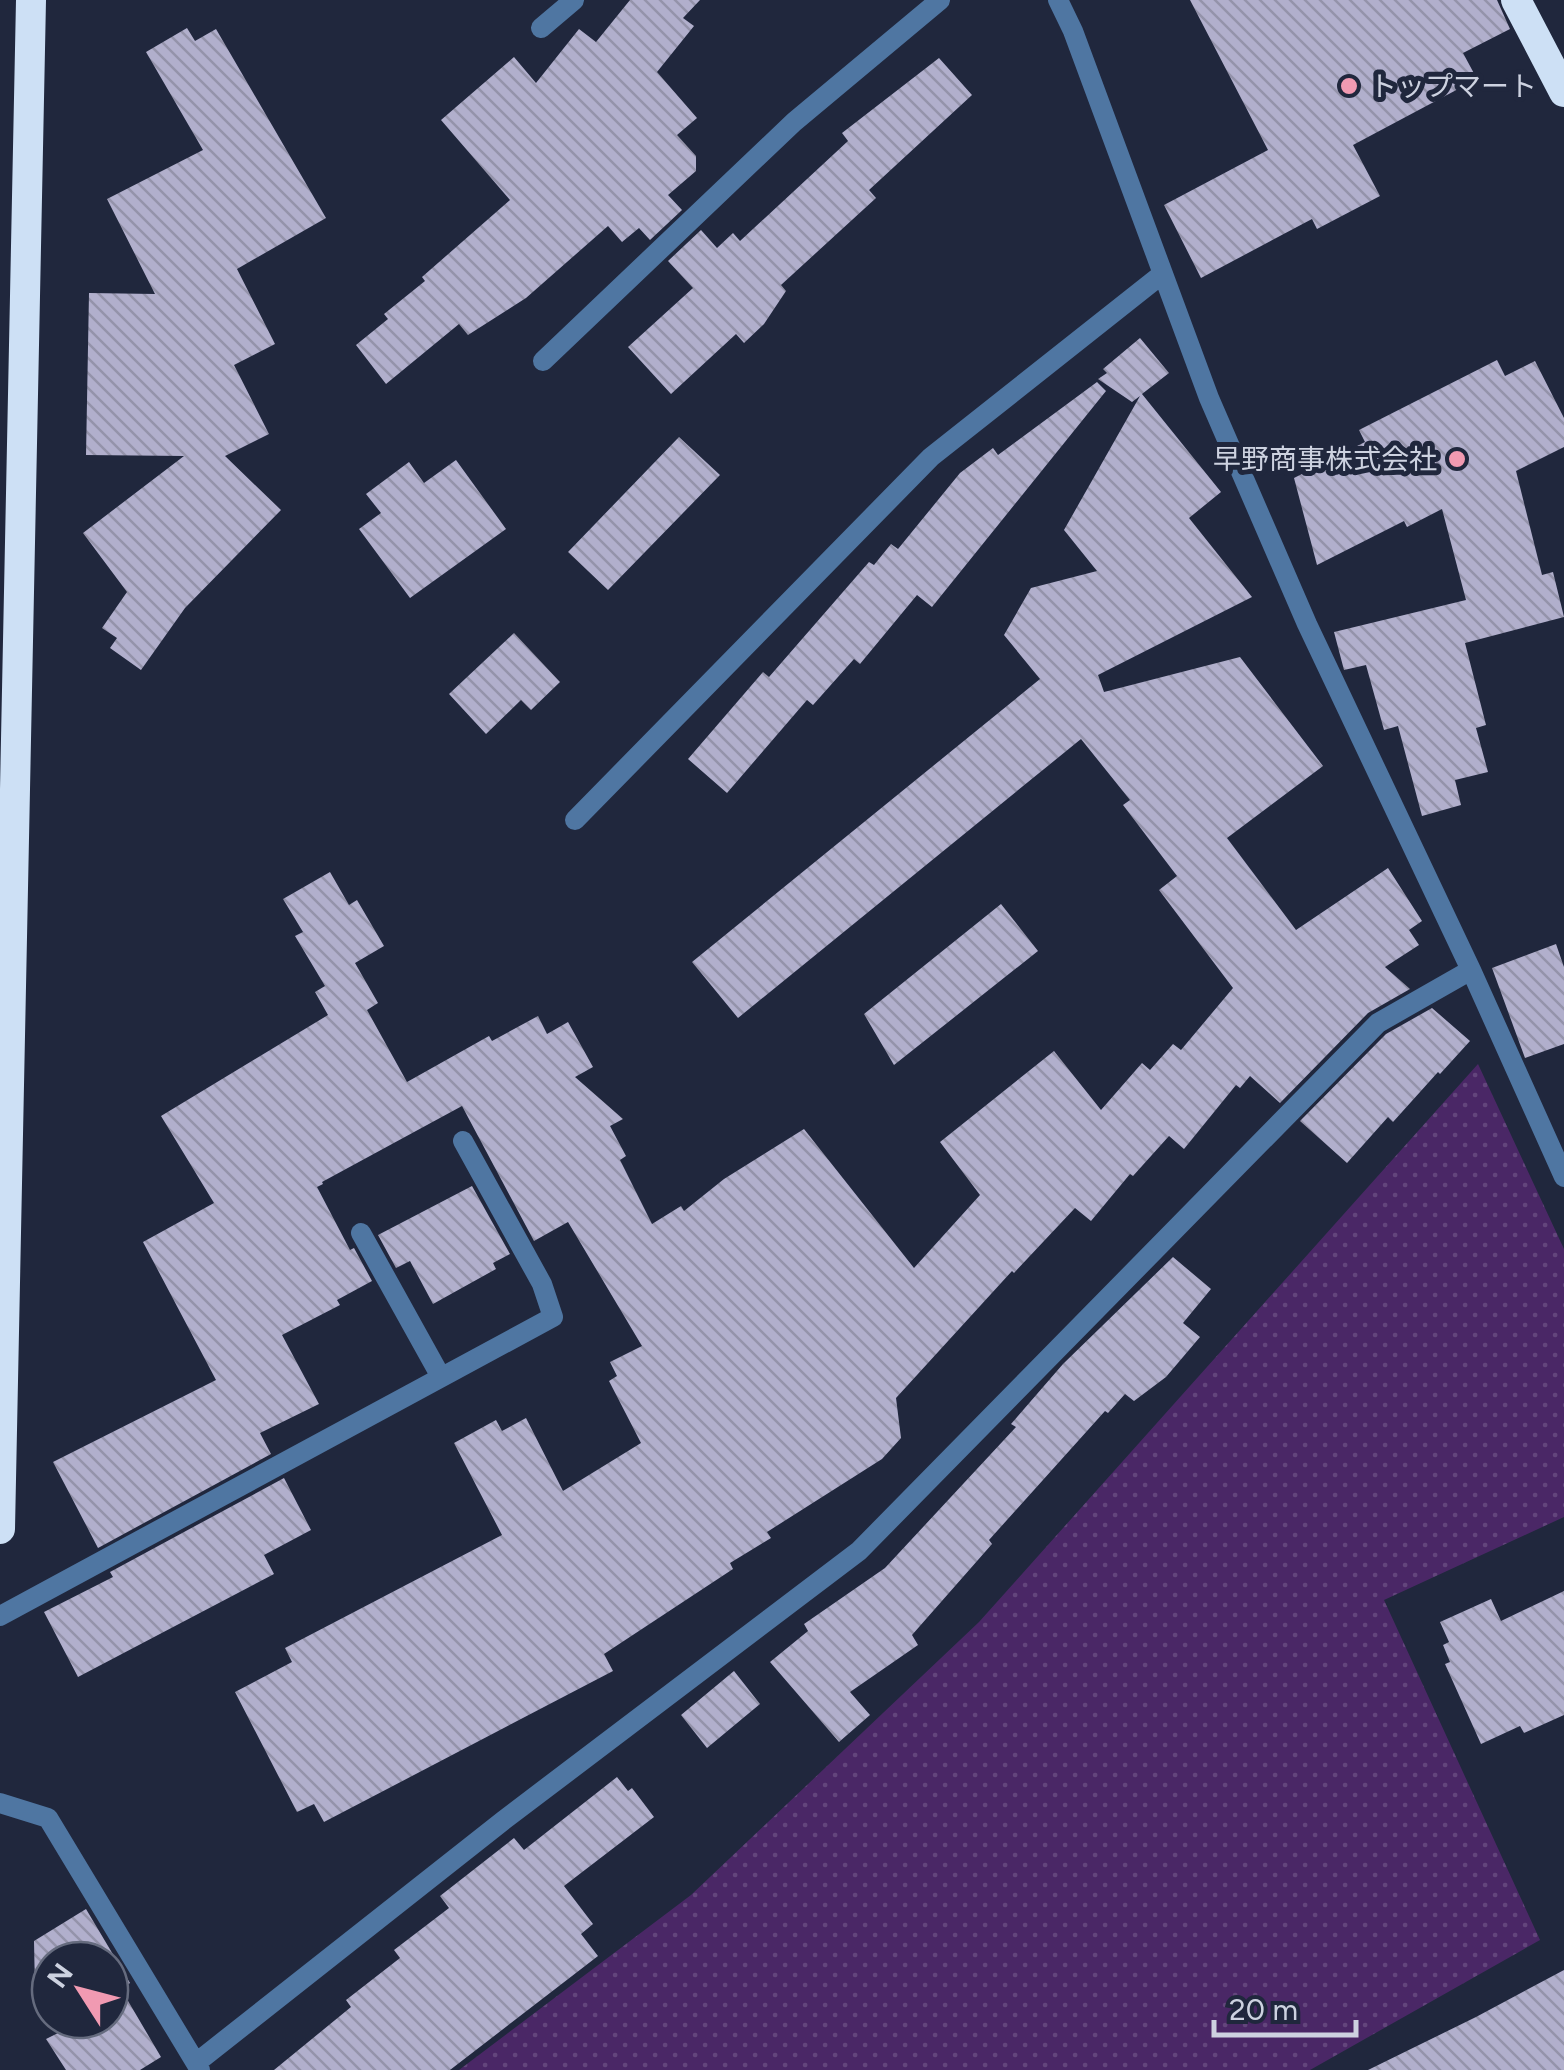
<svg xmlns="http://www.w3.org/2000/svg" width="1564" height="2070" viewBox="0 0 1564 2070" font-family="Figtree,'Noto Sans JP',sans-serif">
	<defs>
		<pattern id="park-dots" width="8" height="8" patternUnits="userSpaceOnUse" patternTransform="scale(2.5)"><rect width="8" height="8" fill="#4a2766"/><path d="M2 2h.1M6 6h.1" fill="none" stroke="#63457c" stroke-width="1.8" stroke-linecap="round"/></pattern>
		<pattern id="building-back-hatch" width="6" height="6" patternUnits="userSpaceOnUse" patternTransform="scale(2.5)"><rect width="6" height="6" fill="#b1afcc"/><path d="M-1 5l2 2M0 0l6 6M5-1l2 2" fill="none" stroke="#9493aa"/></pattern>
	</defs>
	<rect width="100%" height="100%" fill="#20273d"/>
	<!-- park -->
	<path fill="url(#park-dots)" d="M 1478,1064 L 1564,1249 L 1564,1517 L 1384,1600 L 1540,1940 L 1310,2070 L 459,2070 L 691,1895 L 979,1622 Z"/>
	<!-- building -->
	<path fill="url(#building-back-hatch)" d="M 630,0 L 700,0 L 683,18 L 694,26 L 657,72 L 697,118 L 677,135 L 696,156 L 696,171 L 668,195 L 682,210 L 650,240 L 639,228 L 622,242 L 608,226 L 526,298 L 468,335 L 459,324 L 386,384 L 356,345 L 388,319 L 384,314 L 425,281 L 422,277 L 510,200 L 441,120 L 514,57 L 536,83 L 579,29 L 596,42 Z
		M 1190,0 L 1497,0 L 1510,29 L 1463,53 L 1477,79 L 1353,145 L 1380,196 L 1317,229 L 1312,219 L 1201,278 L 1164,205 L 1268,150 Z
		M 187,28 L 195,41 L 216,29 L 326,218 L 237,269 L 275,344 L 234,365 L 269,434 L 225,456 L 281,510 L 185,608 L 141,670 L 110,648 L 117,638 L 102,628 L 127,592 L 83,533 L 184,456 L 86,455 L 89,293 L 155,294 L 107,199 L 203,150 L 146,52 Z
		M 939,58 L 972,95 L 869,190 L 876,198 L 781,285 L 786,291 L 764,324 L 744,343 L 736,334 L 671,394 L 628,347 L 693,288 L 668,261 L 701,230 L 717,248 L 733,233 L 740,241 L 848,141 L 842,133 Z
		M 1140,338 L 1169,373 L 1142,394 L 1221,492 L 1189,518 L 1252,597 L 1098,675 L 1104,692 L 1240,657 L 1323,766 L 1227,838 L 1296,930 L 1388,868 L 1422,921 L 1409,930 L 1419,945 L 1385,967 L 1410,989 L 1368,1013 L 1280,1103 L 1250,1076 L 1240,1088 L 1236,1085 L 1184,1149 L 1169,1136 L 1133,1176 L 1130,1174 L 1091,1221 L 1075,1208 L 1014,1273 L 1012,1271 L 896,1398 L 901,1438 L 882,1459 L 767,1532 L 771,1538 L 730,1563 L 733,1569 L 604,1654 L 613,1671 L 324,1822 L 314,1804 L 297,1812 L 235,1692 L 292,1662 L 285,1648 L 502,1535 L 454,1443 L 496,1420 L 502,1431 L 526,1418 L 563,1491 L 641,1443 L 609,1381 L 617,1376 L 610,1362 L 642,1346 L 568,1222 L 534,1241 L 462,1106 L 322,1182 L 323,1184 L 317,1187 L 350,1250 L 354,1248 L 372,1281 L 337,1300 L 340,1305 L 282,1335 L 319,1404 L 260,1433 L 271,1454 L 98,1548 L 53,1462 L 216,1380 L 143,1242 L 214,1203 L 161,1116 L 328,1015 L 315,992 L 325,986 L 295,936 L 303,932 L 283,899 L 330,872 L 349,905 L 357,900 L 384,946 L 355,963 L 378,1003 L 367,1010 L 407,1082 L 489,1036 L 492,1041 L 538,1016 L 547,1034 L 568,1022 L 593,1067 L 575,1077 L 623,1119 L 610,1126 L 626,1156 L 620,1160 L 652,1224 L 681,1206 L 684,1211 L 724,1179 L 804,1129 L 914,1268 L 980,1195 L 940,1142 L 1054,1051 L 1101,1110 L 1142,1063 L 1150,1070 L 1173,1044 L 1181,1050 L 1233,988 L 1159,890 L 1177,876 L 1123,805 L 1130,800 L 1081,739 L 738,1018 L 692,962 L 1040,679 L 1004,635 L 1031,588 L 1097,571 L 1064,530 L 1140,396 L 1132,402 L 1098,379 L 1107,373 L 1103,369 Z
		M 1497,360 L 1505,376 L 1535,361 L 1564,418 L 1564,447 L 1516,471 L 1542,575 L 1553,572 L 1564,617 L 1465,643 L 1486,725 L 1476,728 L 1488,772 L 1455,780 L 1461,805 L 1422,816 L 1398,726 L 1384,730 L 1366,665 L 1344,670 L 1334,632 L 1466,600 L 1442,509 L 1407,527 L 1404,521 L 1317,565 L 1294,478 L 1365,442 L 1359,430 Z
		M 1097,382 L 1106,391 L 932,607 L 917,595 L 860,664 L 854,659 L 813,705 L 807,700 L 727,793 L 688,759 L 763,672 L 769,677 L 869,562 L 874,565 L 891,544 L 898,549 L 960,473 L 993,448 L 998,455 Z
		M 679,437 L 720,475 L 608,590 L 568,552 Z
		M 456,460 L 506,529 L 410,598 L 359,529 L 381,513 L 366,494 L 409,462 L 424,483 Z
		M 514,633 L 560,682 L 531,710 L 521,700 L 486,734 L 449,694 Z
		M 1001,904 L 1038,951 L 894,1065 L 864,1014 Z
		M 1556,944 L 1564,967 L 1564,1044 L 1525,1058 L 1492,968 Z
		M 1432,1008 L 1470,1041 L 1440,1074 L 1438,1072 L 1393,1122 L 1388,1117 L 1347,1163 L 1300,1121 L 1386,1034 Z
		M 472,1186 L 510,1254 L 493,1263 L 496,1269 L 433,1304 L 410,1261 L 396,1268 L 378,1235 Z
		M 1173,1257 L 1211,1289 L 1183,1323 L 1200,1337 L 1166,1377 L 1134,1401 L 1125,1394 L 1108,1413 L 1105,1411 L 989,1540 L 992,1544 L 912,1635 L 918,1645 L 850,1692 L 870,1715 L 839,1742 L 770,1662 L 808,1631 L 804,1624 L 885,1568 L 1016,1427 L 1011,1424 L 1063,1364 Z
		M 284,1478 L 311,1530 L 264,1555 L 274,1574 L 78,1677 L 44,1612 L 113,1577 L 110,1572 Z
		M 1564,1591 L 1564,1715 L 1524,1733 L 1520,1726 L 1481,1744 L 1445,1664 L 1450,1662 L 1443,1645 L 1449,1642 L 1440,1622 L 1491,1599 L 1501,1621 Z
		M 734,1671 L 760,1704 L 707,1748 L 681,1715 Z
		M 617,1777 L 628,1791 L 632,1788 L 654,1817 L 564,1886 L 593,1924 L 581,1934 L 598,1956 L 450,2070 L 274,2070 L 351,2007 L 346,2000 L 400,1958 L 394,1950 L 449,1908 L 440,1896 L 514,1838 L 524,1850 Z
		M 86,1909 L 130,1983 L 121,1989 L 161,2057 L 140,2070 L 66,2070 L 46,2039 L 60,2032 L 53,2020 L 110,2020 L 110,1960 L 50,1960 L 50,2015 L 35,1991 L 34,1941 Z
		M 1564,1970 L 1564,2070 L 1368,2070 L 1476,2017 Z"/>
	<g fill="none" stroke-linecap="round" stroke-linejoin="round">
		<!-- street -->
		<path stroke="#4f76a2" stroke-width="20" d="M 1058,0 L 1073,31 L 1209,398 L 1307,624 L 1471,970 L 1564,1177
			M 541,28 L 574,0
			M 543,361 L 794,122 L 940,0
			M 575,820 L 931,457 L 1161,275
			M 361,1233 L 441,1377
			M 0,1616 L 553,1317 L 542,1284 L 463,1141
			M 0,1803 L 48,1818 L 200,2070
			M 196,2063 L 504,1820 L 859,1551 L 1378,1023 L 1471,970"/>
		<!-- highway -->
		<path stroke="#cde0f5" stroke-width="30" d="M 1516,0 L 1564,92
			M 0,1529 L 31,0"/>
	</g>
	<!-- markers -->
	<g fill="#f19ab2" stroke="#20273d" stroke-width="4">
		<circle cx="1349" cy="86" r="10"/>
		<circle cx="1457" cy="459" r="10"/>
	</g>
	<g text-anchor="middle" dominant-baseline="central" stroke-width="10" stroke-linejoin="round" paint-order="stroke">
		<!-- poi labels -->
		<g font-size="28" fill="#cdd2e0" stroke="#20273d" text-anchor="start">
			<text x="1369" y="86">トップマート</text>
			<text x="1437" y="459" text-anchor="end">早野商事株式会社</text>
		</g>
	</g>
	<!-- north arrow -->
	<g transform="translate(80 1990) rotate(306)"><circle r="48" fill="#20273d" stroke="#656b7e" stroke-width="2.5"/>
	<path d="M0-8L18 38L0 25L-18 38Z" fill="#f19ab2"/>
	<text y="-15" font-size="28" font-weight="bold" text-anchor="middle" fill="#cdd2e0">N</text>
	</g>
	<!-- scale -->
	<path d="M1214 2020v15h142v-15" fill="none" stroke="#cdd2e0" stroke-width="5"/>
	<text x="1229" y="2020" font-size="30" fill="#cdd2e0" stroke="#20273d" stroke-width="8" paint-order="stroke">20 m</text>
</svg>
